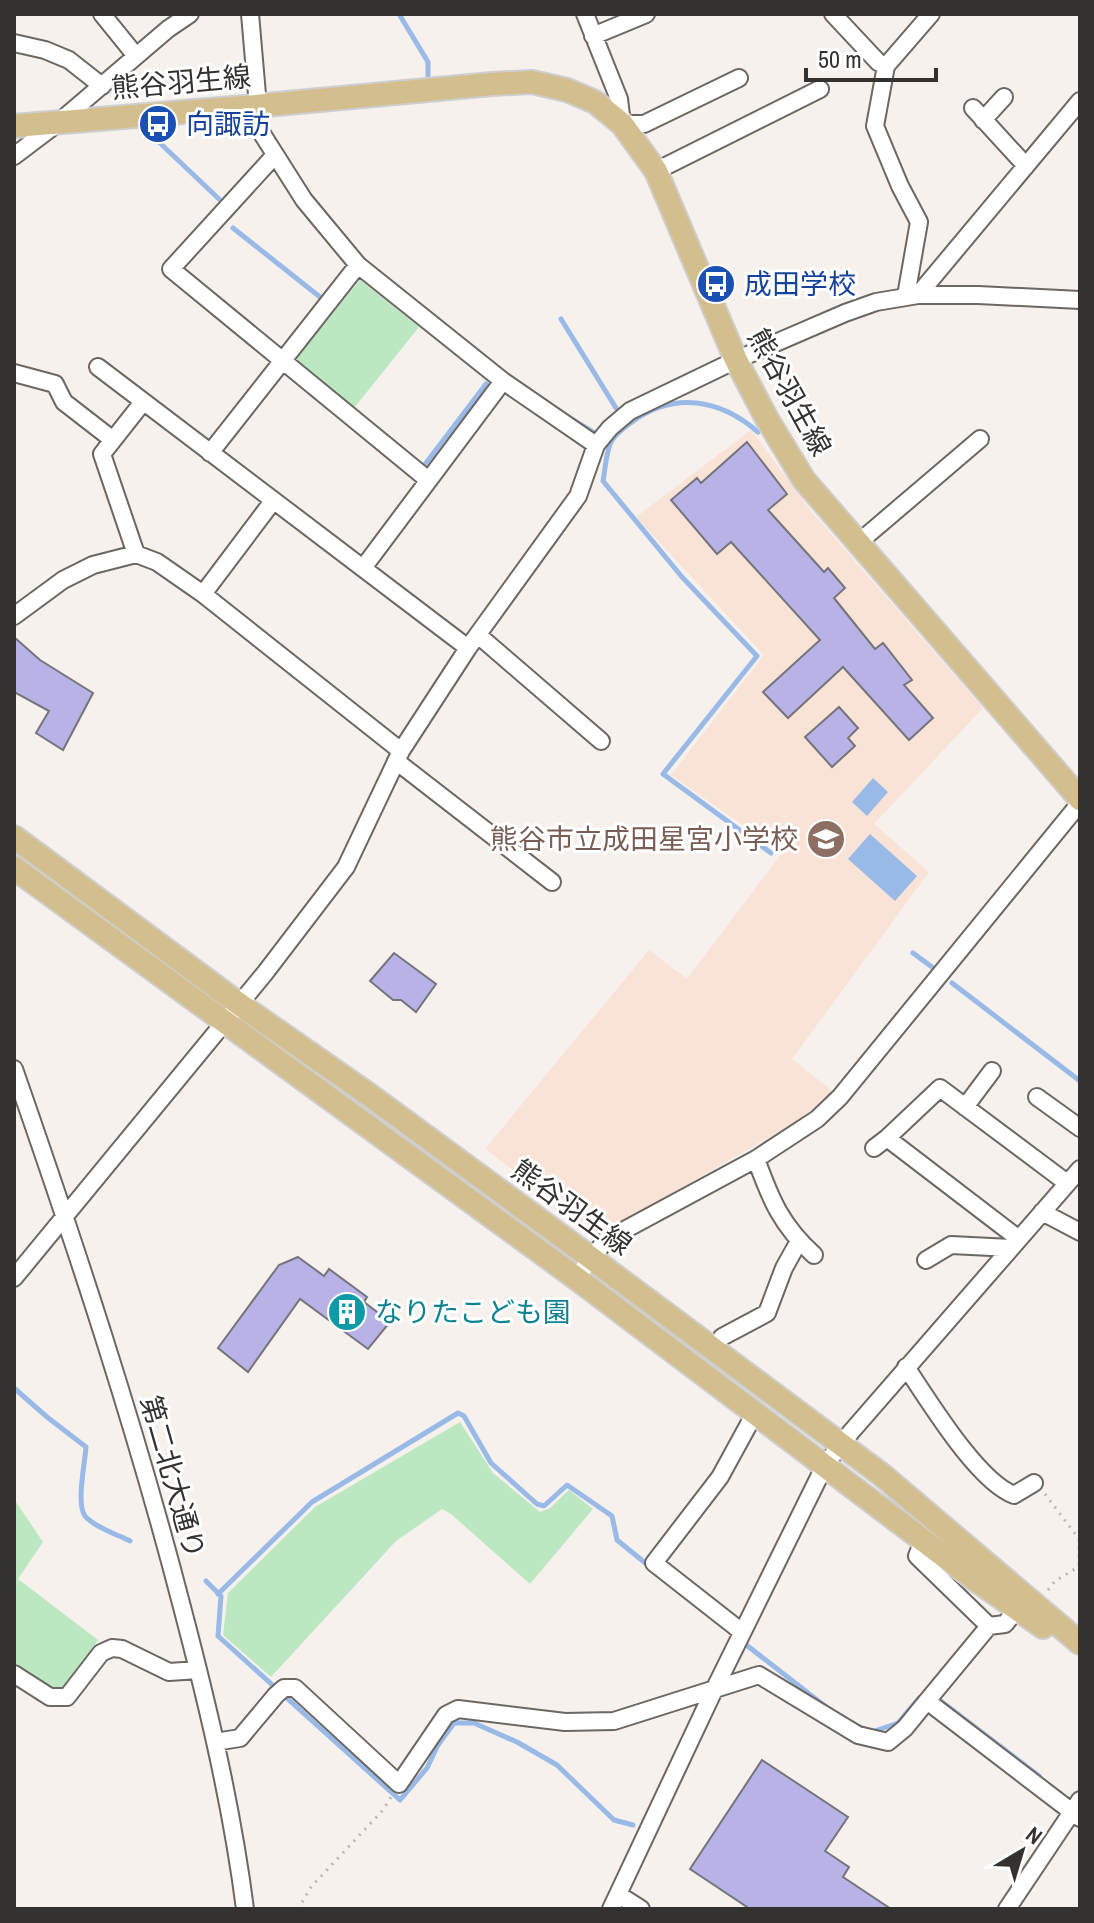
<svg xmlns="http://www.w3.org/2000/svg" width="1094" height="1923" viewBox="0 0 1094 1923" font-family="'Archivo Narrow','Noto Sans JP',sans-serif">
	<rect width="100%" height="100%" fill="#f6f1ec"/>
	<!-- education -->
	<path fill="#f9e3d6" d="M 751,430 L 812,512 L 983,708 L 874,824 L 929,872 L 792,1059 L 835,1093 L 790,1125 L 599,1235 L 485,1149 L 649,950 L 687,979 L 782,853 L 671,775 L 764,655 L 636,517 Z"/>
	<!-- green -->
	<path fill="#bbe8c0" d="M 360,280 L 419,327 L 354,408 L 293,362 Z
		M 460,1422 L 493,1473 L 540,1512 L 550,1508 L 569,1490 L 593,1509 L 530,1584 L 451,1514 L 442,1509 L 396,1541 L 271,1677 L 223,1635 L 228,1593 L 315,1507 Z
		M 14,1499 L 43,1542 L 18,1579 L 98,1640 L 66,1687 L 53,1690 L 14,1667 Z"/>
	<!-- water -->
	<path fill="#99bae7" d="M 873,778 L 888,792 L 867,816 L 852,802 Z
		M 870,834 L 917,876 L 895,901 L 848,859 Z"/>
	<g fill="none" stroke-linecap="round" stroke-linejoin="round">
		<!-- stream -->
		<path stroke="#99bae7" stroke-width="5" d="M 399,14 L 428,62 L 428,85
			M 142,126 L 219,199
			M 233,228 L 325,301
			M 561,319 L 616,408
			M 573,420 L 593,432
			M 758,432 C 720,399 674,391 632,422 C 625,427 613,436 610,444 C 606,455 605,470 603,481 L 682,577 L 757,656 L 663,774 L 771,853
			M 426,463 L 486,384
			M 913,953 L 936,970
			M 952,983 L 1080,1081
			M 14,1388 L 47,1417 L 86,1447 C 85,1463 76,1504 85,1516 C 94,1527 118,1535 130,1541
			M 206,1581 L 221,1596 L 218,1636 L 400,1800 L 427,1768 L 438,1745 L 454,1723 L 474,1723 L 517,1742 L 557,1765 L 614,1820 L 633,1825
			M 218,1594 L 312,1502 L 458,1413 L 464,1416 L 491,1463 L 537,1504 L 544,1506 L 567,1485 L 612,1516 L 617,1540 L 649,1566
			M 745,1644 L 830,1710
			M 938,1699 L 1039,1776
			M 855,1725 L 872,1732 L 898,1723 L 919,1698"/>
	</g>
	<!-- building -->
	<path fill="#b7b3e7" stroke="#75747a" stroke-width="2" d="M 747,442 L 787,494 L 768,510 L 824,572 L 828,568 L 845,588 L 834,598 L 875,649 L 883,643 L 912,680 L 904,685 L 933,718 L 909,740 L 843,667 L 788,718 L 763,692 L 820,640 L 731,542 L 717,554 L 671,500 L 697,478 L 701,483 Z
		M 14,637 L 40,660 L 93,693 L 63,750 L 36,733 L 49,711 L 14,692 Z
		M 839,707 L 858,728 L 848,738 L 855,746 L 832,767 L 805,737 Z
		M 394,953 L 436,984 L 416,1012 L 401,1000 L 393,1000 L 370,981 Z
		M 298,1257 L 324,1276 L 329,1269 L 367,1297 L 364,1302 L 390,1322 L 368,1349 L 300,1299 L 248,1372 L 218,1348 L 279,1265 Z
		M 762,1760 L 848,1817 L 825,1851 L 849,1867 L 843,1877 L 891,1909 L 750,1909 L 690,1869 Z"/>
	<g fill="none" stroke-linecap="round" stroke-linejoin="round">
		<!-- minor casing -->
		<g stroke="#6b6763" stroke-width="20">
			<path id="minor" d="M 102,14 L 136,56
				M 250,14 L 258,106
				M 585,14 L 619,99 L 622,124 L 644,124 L 739,78
				M 833,14 L 878,62 L 886,66
				M 593,36 L 646,14
				M 14,43 L 45,50 L 69,60 L 102,86
				M 245,107 L 304,200 L 358,265 L 503,381 L 596,445
				M 973,108 L 1026,166
				M 983,120 L 1004,97
				M 275,155 L 171,269 L 427,479
				M 14,156 L 59,122 L 168,29 L 190,14
				M 656,171 L 820,89
				M 918,295 L 1080,101
				M 906,296 L 919,222 L 900,186 L 875,126 L 886,66 L 931,14
				M 98,367 L 468,648
				M 14,373 L 55,384 L 64,402 L 113,440
				M 210,453 L 358,265
				M 858,543 L 980,439
				M 136,554 L 102,454 L 143,402
				M 363,568 L 503,381
				M 203,594 L 273,501
				M 14,616 L 63,580 L 93,565 L 136,554 L 157,562 L 203,594 L 401,751
				M 478,635 L 601,741
				M 396,761 L 552,882
				M 14,1069 C 76,1247 135,1425 182,1607 C 208,1706 232,1807 245,1909
				M 1037,1097 L 1080,1128
				M 965,1107 L 992,1071
				M 887,1138 L 1019,1239
				M 874,1148 L 887,1138 L 940,1088 L 1067,1183
				M 756,1159 C 771,1200 781,1225 814,1255
				M 1042,1212 L 1080,1232
				M 926,1260 L 951,1245 L 1011,1248
				M 14,1278 L 265,973 L 346,867 L 401,751 L 468,648 L 578,496 L 596,445 L 610,428 L 630,411 L 736,360 L 845,313 L 876,302 L 918,295 L 978,295 L 1080,300
				M 576,1278 L 606,1240 L 756,1159 L 817,1119 L 840,1097 L 1080,803
				M 722,1337 L 767,1313 L 784,1268 L 799,1241
				M 906,1367 C 929,1401 977,1481 1014,1495 L 1034,1483
				M 923,1541 L 917,1556 L 989,1626
				M 742,1632 L 654,1563 L 720,1477 L 755,1413
				M 14,1674 L 50,1697 L 67,1697 L 101,1653 L 112,1648 L 122,1649 L 169,1672 L 198,1670
				M 927,1701 L 989,1626 L 1005,1624 L 1017,1609
				M 215,1742 L 240,1738 L 276,1695 L 284,1688 L 295,1688 L 399,1784 L 446,1715 L 458,1709 L 565,1722 L 614,1721 L 759,1675 L 858,1735 L 888,1742 L 905,1728 L 927,1701 L 1080,1818
				M 619,1895 L 641,1909
				M 611,1909 L 714,1690 L 825,1465 L 851,1432 L 1080,1169
				M 1007,1909 L 1080,1800"/>
		</g>
		<!-- major casing -->
		<g stroke="#cececd" stroke-width="26">
			<path id="major" d="M 14,126 L 245,107 L 492,84 L 532,82 L 567,90 L 595,102 L 622,124 L 656,171 L 736,360 L 767,419 L 804,480 L 1080,799
				M 14,837 L 239,1004 L 372,1097 L 591,1258 L 882,1475 L 1080,1643
				M 14,868 L 576,1278 L 973,1578 L 1043,1627"/>
		</g>
		<!-- path -->
		<path stroke="#bbb7b3" stroke-width="3" stroke-dasharray="2 6" stroke-linecap="butt" d="M 1045,1494 L 1079,1539 L 1079,1567
			M 1048,1590 L 1055,1581 L 1080,1566
			M 298,1909 L 311,1887 L 383,1810 L 391,1797"/>
		<!-- minor -->
		<use href="#minor" stroke="#fff" stroke-width="16"/>
		<!-- major -->
		<use href="#major" stroke="#d3be8e" stroke-width="22"/>
	</g>
	<!-- icons -->
	<defs>
		<g id="bus-disc" transform="scale(2)"><circle r="9.5" fill="#1a4fb4" stroke="#fff"/><path d="M-5-6H5V4H4V6H2V4H-2V6H-4V4H-5ZM-3.5-4V0h7V-4ZM-3.5 1.2v1.5H-2V1.2ZM2 1.2v1.5H3.5V1.2Z" fill="#fff"/></g>
		<g id="school-disc" transform="scale(2)"><circle r="9.5" fill="#8d6e63" stroke="#fff"/><path d="M0-5L7-2L0 1L-7-2ZM-4 1L0 2.5L4 1V4Q0 6-4 4Z" fill="#fff"/></g>
		<g id="building-disc" transform="scale(2)"><circle r="9.5" fill="#0f9aa8" stroke="#fff"/><path d="M-4-6H4V6H1V3H-1V6H-4ZM-2.5-4.3h1.7v1.8h-1.7ZM.8-4.3h1.7v1.8H.8ZM-2.5-1h1.7V.8h-1.7ZM.8-1h1.7V.8H.8Z" fill="#fff"/></g>
	</defs>
	<g fill-rule="evenodd">
		<use href="#bus-disc" x="158" y="124"/>
		<use href="#bus-disc" x="716" y="284"/>
		<use href="#school-disc" x="826" y="839"/>
		<use href="#building-disc" x="347" y="1312"/>
	</g>
	<g text-anchor="middle" dominant-baseline="central" stroke-width="6" stroke-linejoin="round" paint-order="stroke">
		<!-- street labels -->
		<g font-size="28" fill="#343230" stroke="#fff">
			<text transform="translate(181 82) rotate(-5)">熊谷羽生線</text>
			<text transform="translate(790 392) rotate(61)">熊谷羽生線</text>
			<text transform="translate(572 1207) rotate(36)">熊谷羽生線</text>
			<text transform="translate(173 1477) rotate(74)">第二北大通り</text>
		</g>
		<!-- transit labels -->
		<g font-size="28" fill="#164399" stroke="#fff" text-anchor="start">
			<text x="186" y="124">向諏訪</text>
			<text x="744" y="284">成田学校</text>
		</g>
		<!-- education labels -->
		<g font-size="28" fill="#785e54" stroke="#fff" text-anchor="end">
			<text x="798" y="839">熊谷市立成田星宮小学校</text>
		</g>
		<!-- culture labels -->
		<g font-size="28" fill="#0d838f" stroke="#fff" text-anchor="start">
			<text x="375" y="1312">なりたこども園</text>
		</g>
	</g>
	<!-- border -->
	<rect width="1094" height="1923" fill="none" stroke="#343230" stroke-width="32"/>
	<!-- north arrow -->
	<g transform="translate(1022 1851) rotate(38)" stroke="#ffffff" stroke-width="6" paint-order="stroke">
	<path d="M0-6L14 30L0 20L-14 30Z" fill="#343230"/>
	<text y="-12" font-size="22" font-weight="bold" text-anchor="middle" fill="#343230">N</text>
	</g>
	<!-- scale -->
	<path d="M806 68v12h130v-12" fill="none" stroke="#343230" stroke-width="4"/>
	<text x="818" y="68" font-size="24" fill="#343230" stroke="#ffffff" stroke-width="6" paint-order="stroke">50 m</text>
</svg>
